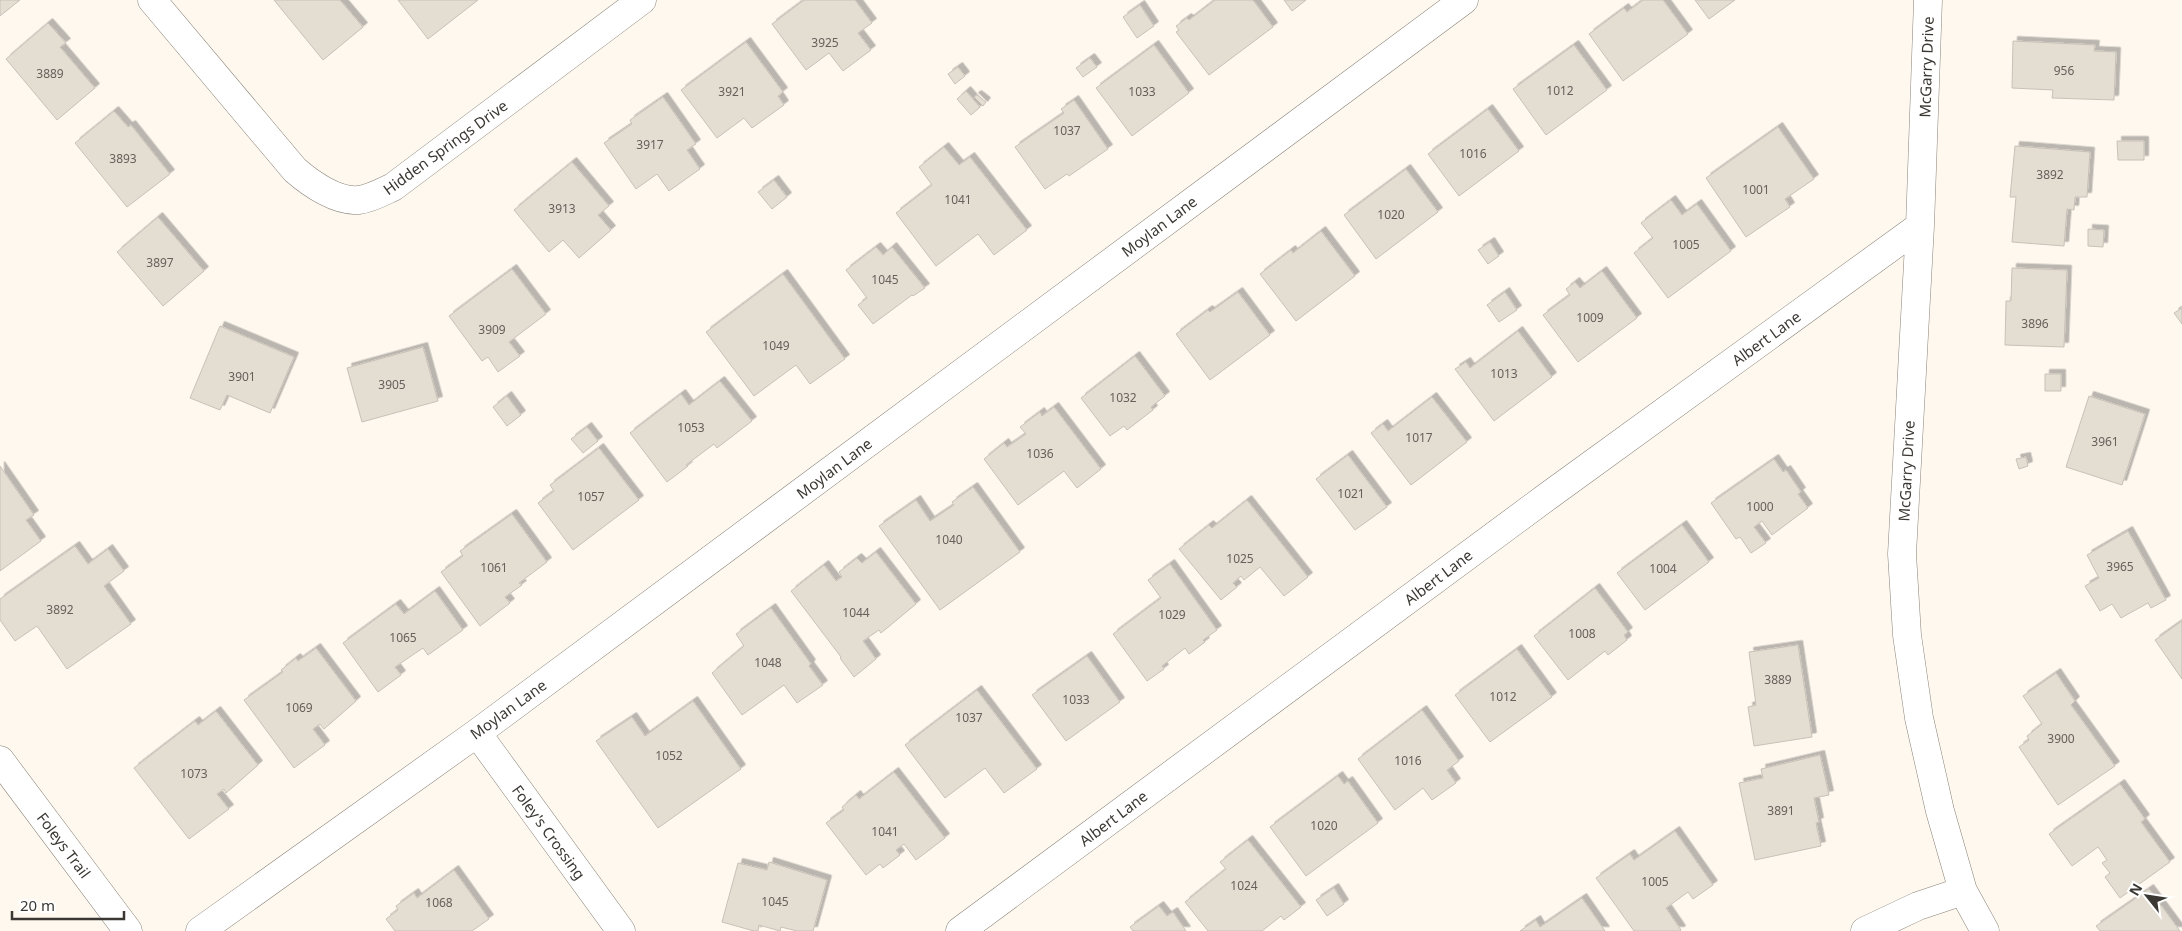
<svg xmlns="http://www.w3.org/2000/svg" width="2182" height="931" viewBox="0 0 2182 931" font-family="'Noto Sans',sans-serif">
	<defs>
		<filter id="shadow"><feDropShadow dx="4.5" dy="-4.5" stdDeviation="0" flood-color="#0004"/></filter>
	</defs>
	<rect width="100%" height="100%" fill="#fef8ef"/>
	<!-- building -->
	<path fill="#e4ddd2" stroke="#c8c1b7" filter="url(#shadow)" d="M 0,0 L 20,0 L 0,16 Z
		M 274,0 L 340,0 L 363,27 L 323,60 Z
		M 398,0 L 478,0 L 428,39 Z
		M 804,0 L 855,0 L 872,23 L 858,33 L 871,50 L 843,71 L 829,53 L 806,70 L 772,24 Z
		M 1215,0 L 1253,0 L 1273,27 L 1209,75 L 1176,32 L 1179,30 L 1176,26 L 1187,18 L 1189,20 Z
		M 1284,0 L 1306,0 L 1292,11 Z
		M 1643,0 L 1663,0 L 1688,34 L 1623,81 L 1589,34 L 1624,8 L 1627,12 Z
		M 1695,0 L 1735,0 L 1709,19 Z
		M 1140,5 L 1154,26 L 1137,38 L 1123,17 Z
		M 48,23 L 66,43 L 60,47 L 95,88 L 57,120 L 6,59 Z
		M 2013,41 L 2095,45 L 2094,51 L 2116,52 L 2114,100 L 2052,98 L 2053,90 L 2012,88 Z
		M 746,42 L 783,92 L 778,96 L 784,105 L 752,128 L 744,118 L 717,138 L 681,90 Z
		M 1154,45 L 1189,93 L 1132,136 L 1096,88 Z
		M 1574,45 L 1607,90 L 1546,135 L 1513,89 Z
		M 1090,58 L 1097,67 L 1083,77 L 1076,68 Z
		M 958,67 L 965,76 L 955,84 L 948,74 Z
		M 966,91 L 980,107 L 971,115 L 957,99 Z
		M 977,95 L 986,102 L 983,106 L 974,97 Z
		M 663,97 L 696,144 L 687,150 L 700,169 L 669,191 L 657,174 L 636,189 L 604,143 L 632,124 L 630,120 Z
		M 1074,100 L 1108,149 L 1069,176 L 1067,174 L 1045,189 L 1015,147 L 1064,113 L 1061,109 Z
		M 1488,109 L 1519,151 L 1459,196 L 1428,154 Z
		M 114,111 L 128,127 L 131,125 L 170,174 L 127,207 L 75,143 Z
		M 1778,127 L 1814,179 L 1785,199 L 1790,207 L 1746,237 L 1706,178 Z
		M 2117,141 L 2144,141 L 2144,160 L 2118,160 Z
		M 2015,146 L 2090,152 L 2087,197 L 2075,197 L 2074,210 L 2067,209 L 2064,246 L 2012,242 L 2016,197 L 2010,197 Z
		M 944,147 L 959,165 L 970,157 L 1027,230 L 994,255 L 978,234 L 936,266 L 896,213 L 932,185 L 919,167 Z
		M 572,162 L 609,206 L 598,215 L 611,230 L 579,258 L 563,240 L 549,252 L 514,210 Z
		M 1406,169 L 1438,212 L 1376,259 L 1344,215 Z
		M 774,180 L 787,197 L 772,209 L 758,192 Z
		M 1671,200 L 1682,215 L 1697,204 L 1731,251 L 1668,298 L 1634,253 L 1653,238 L 1641,223 Z
		M 158,217 L 204,271 L 163,306 L 117,252 Z
		M 2088,229 L 2104,230 L 2103,247 L 2088,246 Z
		M 1321,231 L 1355,276 L 1296,321 L 1260,274 L 1291,250 L 1293,253 Z
		M 1490,242 L 1499,256 L 1488,264 L 1478,250 Z
		M 876,247 L 883,255 L 892,247 L 925,288 L 913,296 L 912,295 L 873,324 L 858,305 L 867,298 L 846,270 Z
		M 2012,268 L 2067,270 L 2064,347 L 2005,345 L 2006,301 L 2011,301 Z
		M 512,269 L 546,314 L 509,342 L 520,356 L 498,372 L 488,357 L 482,361 L 449,316 Z
		M 1602,271 L 1637,318 L 1578,362 L 1543,315 L 1570,295 L 1566,289 L 1575,282 L 1580,288 Z
		M 783,274 L 845,359 L 810,384 L 796,365 L 754,396 L 706,332 Z
		M 1238,292 L 1270,335 L 1210,380 L 1176,334 L 1208,310 L 1210,312 Z
		M 1505,292 L 1517,310 L 1499,322 L 1487,305 Z
		M 2182,308 L 2182,324 L 2174,313 Z
		M 220,326 L 294,357 L 270,413 L 227,395 L 220,410 L 190,398 Z
		M 1518,331 L 1552,377 L 1494,421 L 1455,369 L 1466,362 L 1470,368 Z
		M 423,347 L 438,401 L 362,422 L 347,368 Z
		M 1135,356 L 1165,396 L 1151,407 L 1153,410 L 1127,430 L 1124,426 L 1110,436 L 1081,398 Z
		M 2045,374 L 2061,374 L 2061,391 L 2045,391 Z
		M 720,381 L 752,421 L 717,448 L 714,444 L 686,465 L 688,466 L 667,482 L 630,433 L 681,394 L 689,405 Z
		M 507,396 L 521,415 L 507,426 L 493,407 Z
		M 2089,396 L 2145,414 L 2122,485 L 2066,467 Z
		M 1432,397 L 1467,442 L 1411,485 L 1371,433 L 1383,424 L 1388,431 Z
		M 1054,407 L 1101,469 L 1077,488 L 1064,471 L 1018,505 L 984,459 L 1004,443 L 1007,447 L 1026,434 L 1020,427 L 1040,412 L 1042,416 Z
		M 587,427 L 598,441 L 583,453 L 571,439 Z
		M 599,448 L 639,500 L 573,550 L 538,503 L 554,491 L 550,485 Z
		M 1348,455 L 1387,507 L 1355,530 L 1316,479 Z
		M 2026,457 L 2028,466 L 2019,469 L 2016,459 Z
		M 1774,459 L 1783,472 L 1786,470 L 1801,492 L 1798,494 L 1808,508 L 1772,535 L 1762,521 L 1754,527 L 1766,543 L 1751,553 L 1740,537 L 1736,539 L 1711,503 Z
		M 0,466 L 34,515 L 26,520 L 41,541 L 0,571 Z
		M 973,487 L 1020,552 L 940,610 L 879,526 L 916,500 L 930,521 L 954,505 L 952,502 Z
		M 1247,500 L 1308,577 L 1284,596 L 1260,567 L 1244,580 L 1241,576 L 1233,583 L 1237,587 L 1221,600 L 1179,549 L 1209,525 L 1212,528 Z
		M 512,514 L 547,562 L 519,583 L 522,585 L 505,597 L 510,603 L 480,626 L 441,572 L 463,556 L 460,551 Z
		M 1682,525 L 1709,562 L 1645,610 L 1617,573 Z
		M 2128,531 L 2166,600 L 2151,608 L 2148,603 L 2121,618 L 2112,604 L 2100,611 L 2085,586 L 2099,578 L 2087,555 Z
		M 75,546 L 88,564 L 108,549 L 124,571 L 104,586 L 131,624 L 67,669 L 37,626 L 15,641 L 0,620 L 0,599 Z
		M 876,552 L 916,604 L 881,633 L 879,630 L 863,641 L 876,659 L 854,677 L 840,658 L 841,657 L 791,591 L 824,565 L 836,581 L 842,577 L 839,572 L 857,558 L 862,563 Z
		M 1170,564 L 1217,630 L 1203,640 L 1205,642 L 1189,654 L 1185,648 L 1162,666 L 1164,669 L 1147,681 L 1113,634 L 1161,598 L 1148,580 Z
		M 1595,588 L 1628,632 L 1624,635 L 1627,640 L 1608,655 L 1605,651 L 1568,680 L 1534,636 Z
		M 435,591 L 463,630 L 428,655 L 423,648 L 395,667 L 401,675 L 378,692 L 343,643 L 396,604 L 404,614 Z
		M 771,608 L 811,664 L 809,666 L 823,685 L 797,703 L 784,685 L 742,715 L 712,673 L 744,646 L 736,634 Z
		M 2182,621 L 2182,679 L 2155,640 Z
		M 1798,645 L 1812,737 L 1754,746 L 1748,707 L 1756,705 L 1749,652 Z
		M 316,648 L 356,701 L 324,729 L 320,724 L 313,729 L 325,745 L 294,768 L 244,700 L 283,672 L 281,670 L 296,658 L 298,661 Z
		M 1517,649 L 1552,697 L 1490,742 L 1455,695 Z
		M 1087,656 L 1120,702 L 1066,741 L 1032,695 Z
		M 2056,673 L 2075,701 L 2071,705 L 2115,766 L 2058,805 L 2019,747 L 2029,740 L 2027,736 L 2042,724 L 2023,696 Z
		M 977,690 L 1037,769 L 1004,793 L 985,768 L 945,798 L 905,745 Z
		M 693,701 L 741,769 L 658,828 L 596,741 L 632,717 L 645,736 Z
		M 1422,710 L 1459,761 L 1447,770 L 1456,783 L 1432,800 L 1423,788 L 1395,810 L 1358,759 Z
		M 216,711 L 258,765 L 226,793 L 224,789 L 217,794 L 229,809 L 189,839 L 134,768 L 195,721 L 198,725 Z
		M 1820,755 L 1829,795 L 1814,798 L 1819,822 L 1816,823 L 1821,846 L 1755,860 L 1739,783 L 1763,778 L 1761,769 Z
		M 894,772 L 945,838 L 916,860 L 904,844 L 896,850 L 900,855 L 883,868 L 880,864 L 866,875 L 826,823 L 844,810 L 842,807 L 856,795 L 859,799 Z
		M 1338,776 L 1344,784 L 1348,781 L 1378,823 L 1306,876 L 1270,827 Z
		M 2120,784 L 2145,819 L 2141,822 L 2170,862 L 2120,898 L 2105,877 L 2110,873 L 2102,863 L 2107,860 L 2098,847 L 2072,866 L 2049,834 Z
		M 1675,831 L 1713,885 L 1693,899 L 1688,892 L 1666,908 L 1681,930 L 1680,931 L 1634,931 L 1596,878 L 1630,854 L 1634,860 Z
		M 1248,840 L 1301,907 L 1284,920 L 1281,916 L 1262,931 L 1208,931 L 1185,902 L 1226,869 L 1220,862 Z
		M 769,862 L 827,880 L 813,931 L 797,931 L 781,927 L 780,931 L 759,925 L 758,931 L 754,931 L 722,922 L 738,863 L 767,870 Z
		M 454,870 L 489,919 L 472,931 L 395,931 L 386,919 L 398,910 L 396,906 L 414,893 L 417,898 Z
		M 1334,888 L 1344,904 L 1327,916 L 1316,900 Z
		M 2149,889 L 2180,931 L 2100,931 L 2096,926 Z
		M 1582,898 L 1605,931 L 1520,931 L 1536,920 L 1540,927 Z
		M 1159,906 L 1167,916 L 1173,912 L 1186,931 L 1133,931 L 1130,927 Z"/>
	<g fill="none" stroke-linecap="round" stroke-linejoin="round">
		<!-- street casing -->
		<g stroke="#898379" stroke-width="29">
			<path id="street" d="M 152,0 L 295,170 C 311,184 337,202 359,200 C 372,198 382,192 393,187 L 642,0
				M 1928,0 L 1920,226 L 1902,554 L 1907,635 L 1919,718 L 1940,811 L 1963,891 L 1985,931
				M 477,733 L 621,931
				M 0,760 L 128,931
				M 200,931 L 477,733 L 1464,0
				M 960,931 L 1548,496 L 1920,226
				M 1865,931 L 1918,906 L 1963,891"/>
		</g>
		<!-- street -->
		<use href="#street" stroke="#fff" stroke-width="28"/>
	</g>
	<g text-anchor="middle" dominant-baseline="central" stroke-width="4" stroke-linejoin="round" paint-order="stroke">
		<!-- number labels -->
		<g font-size="12" fill="#65615b">
			<text x="825" y="42">3925</text>
			<text x="2064" y="70">956</text>
			<text x="50" y="73">3889</text>
			<text x="1560" y="90">1012</text>
			<text x="732" y="91">3921</text>
			<text x="1142" y="91">1033</text>
			<text x="1067" y="130">1037</text>
			<text x="650" y="144">3917</text>
			<text x="1473" y="153">1016</text>
			<text x="123" y="158">3893</text>
			<text x="2050" y="174">3892</text>
			<text x="1756" y="189">1001</text>
			<text x="958" y="199">1041</text>
			<text x="562" y="208">3913</text>
			<text x="1391" y="214">1020</text>
			<text x="1686" y="244">1005</text>
			<text x="160" y="262">3897</text>
			<text x="885" y="279">1045</text>
			<text x="1590" y="317">1009</text>
			<text x="2035" y="323">3896</text>
			<text x="492" y="329">3909</text>
			<text x="776" y="345">1049</text>
			<text x="1504" y="373">1013</text>
			<text x="242" y="376">3901</text>
			<text x="392" y="384">3905</text>
			<text x="1123" y="397">1032</text>
			<text x="691" y="427">1053</text>
			<text x="1419" y="437">1017</text>
			<text x="2105" y="441">3961</text>
			<text x="1040" y="453">1036</text>
			<text x="1351" y="493">1021</text>
			<text x="591" y="496">1057</text>
			<text x="1760" y="506">1000</text>
			<text x="949" y="539">1040</text>
			<text x="1240" y="558">1025</text>
			<text x="2120" y="566">3965</text>
			<text x="494" y="567">1061</text>
			<text x="1663" y="568">1004</text>
			<text x="60" y="609">3892</text>
			<text x="856" y="612">1044</text>
			<text x="1172" y="614">1029</text>
			<text x="1582" y="633">1008</text>
			<text x="403" y="637">1065</text>
			<text x="768" y="662">1048</text>
			<text x="1778" y="679">3889</text>
			<text x="1503" y="696">1012</text>
			<text x="1076" y="699">1033</text>
			<text x="299" y="707">1069</text>
			<text x="969" y="717">1037</text>
			<text x="2061" y="738">3900</text>
			<text x="669" y="755">1052</text>
			<text x="1408" y="760">1016</text>
			<text x="194" y="773">1073</text>
			<text x="1781" y="810">3891</text>
			<text x="1324" y="825">1020</text>
			<text x="885" y="831">1041</text>
			<text x="1655" y="881">1005</text>
			<text x="1244" y="885">1024</text>
			<text x="775" y="901">1045</text>
			<text x="439" y="902">1068</text>
		</g>
		<!-- street labels -->
		<g font-size="15" fill="#3b3833" stroke="#fff">
			<text transform="translate(1926 67) rotate(-88)">McGarry Drive</text>
			<text transform="translate(445 147) rotate(-36)">Hidden Springs Drive</text>
			<text transform="translate(1159 226) rotate(-37)">Moylan Lane</text>
			<text transform="translate(1766 338) rotate(-36)">Albert Lane</text>
			<text transform="translate(834 468) rotate(-37)">Moylan Lane</text>
			<text transform="translate(1906 471) rotate(-87)">McGarry Drive</text>
			<text transform="translate(1438 577) rotate(-37)">Albert Lane</text>
			<text transform="translate(508 709) rotate(-36)">Moylan Lane</text>
			<text transform="translate(1113 818) rotate(-37)">Albert Lane</text>
			<text transform="translate(549 832) rotate(54)">Foley's Crossing</text>
			<text transform="translate(64 845) rotate(53)">Foleys Trail</text>
		</g>
	</g>
	<!-- north arrow -->
	<g transform="translate(2147 896) rotate(300)" stroke="#ffffff" stroke-width="4" paint-order="stroke">
	<path d="M0-4L9 19L0 12L-9 19Z" fill="#3b3833"/>
	<text y="-8" font-size="14" font-weight="bold" text-anchor="middle" fill="#3b3833">N</text>
	</g>
	<!-- scale -->
	<path d="M12 911v8h112v-8" fill="none" stroke="#3b3833" stroke-width="2.5"/>
	<text x="20" y="911" font-size="15" fill="#3b3833" stroke="#ffffff" stroke-width="4" paint-order="stroke">20 m</text>
</svg>
